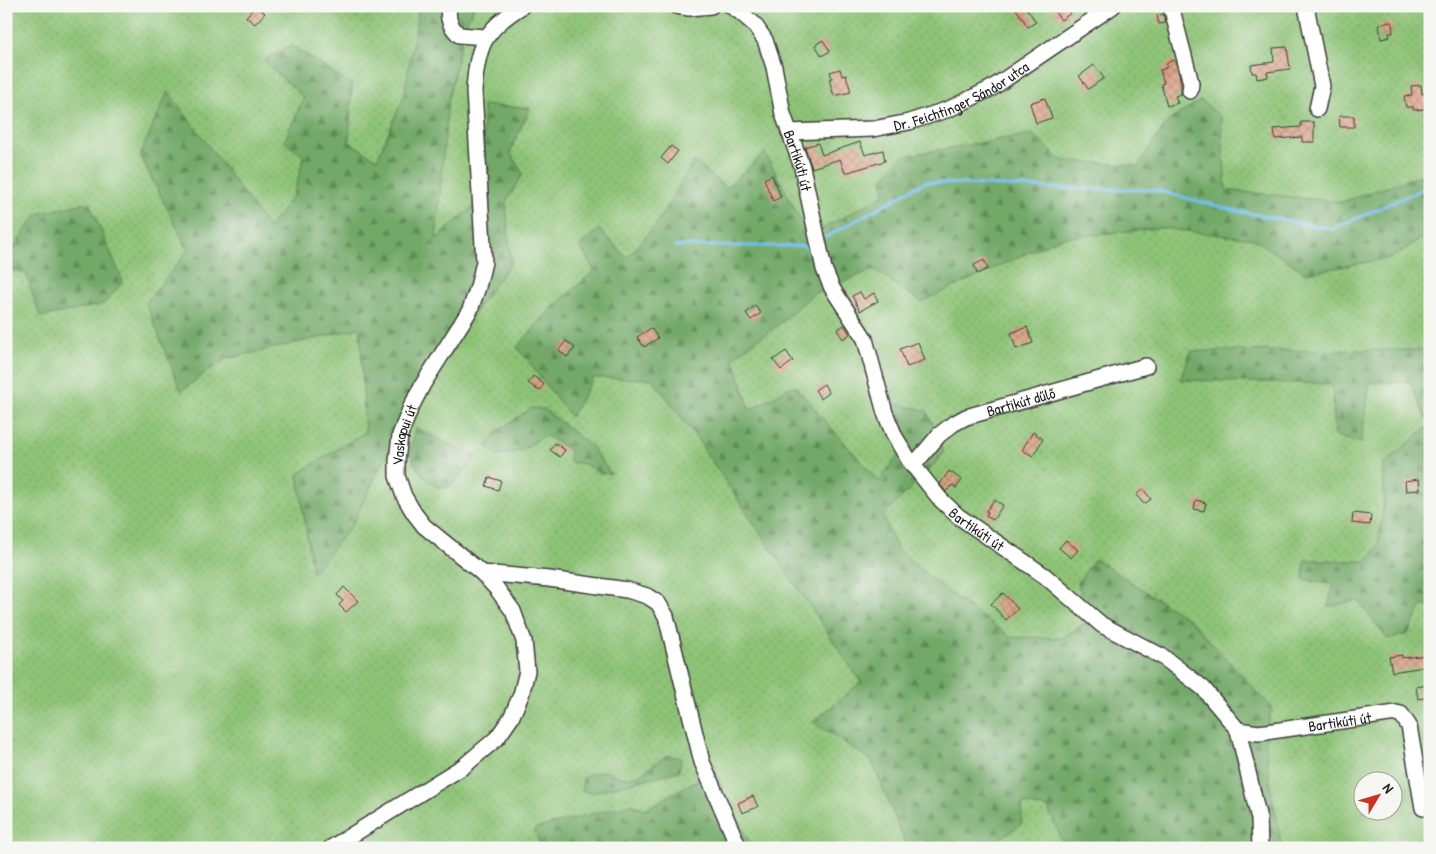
<svg xmlns="http://www.w3.org/2000/svg" width="1436" height="854" viewBox="0 0 1436 854" font-family="'Patrick Hand',sans-serif">
	<defs>
		<pattern id="green-dots" width="8" height="8" patternUnits="userSpaceOnUse" patternTransform="scale(1.25)"><rect width="8" height="8" fill="#8dc376"/><path d="M2 2h.1M6 6h.1" fill="none" stroke="#79a766" stroke-width="1.8" stroke-linecap="round"/></pattern>
		<pattern id="forest-firs" width="22" height="20" patternUnits="userSpaceOnUse" patternTransform="scale(1.25)"><rect width="22" height="20" fill="#72a967"/><path d="M5 1l3.5 6h-7zM16 11l3.5 6h-7z" fill="#5d8954"/></pattern>
		<pattern id="building-cross-hatch" width="8" height="8" patternUnits="userSpaceOnUse" patternTransform="scale(1.25)"><rect width="8" height="8" fill="#dca285"/><path d="M0 0l8 8M0 8l8-8" fill="none" stroke="#b2836c"/></pattern>
	</defs>
	<rect width="100%" height="100%" fill="#f6f6f2"/>
	<filter id="ink" filterUnits="userSpaceOnUse"><feTurbulence type="fractalNoise" baseFrequency=".02" numOctaves="2"/><feDisplacementMap in="SourceGraphic" scale="10" xChannelSelector="R" yChannelSelector="G"/><feConvolveMatrix kernelMatrix="1 2 1 2 8 2 1 2 1" color-interpolation-filters="sRGB"/></filter>
	<filter id="wash" filterUnits="userSpaceOnUse"><feTurbulence type="fractalNoise" baseFrequency=".0096" numOctaves="4" result="noise"/><feDisplacementMap in="SourceGraphic" scale="20" xChannelSelector="R" yChannelSelector="G"/><feGaussianBlur stdDeviation="1.12" result="paint"/><feColorMatrix in="noise" values="0 0 0 0 0 0 0 0 0 0 0 0 0 0 0 0 0 1.4 0 .05"/><feComposite in="paint" operator="in"/></filter>
	<g filter="url(#wash)">
		<rect width="100%" height="100%" fill="#f5e8d7"/>
		<!-- green -->
		<path fill="url(#green-dots)" stroke="#547049" fill-rule="evenodd" d="M 6,6 L 1430,6 L 1430,848 L 6,848 ZM 1364,782 L 1394,782 L 1394,812 L 1364,812 Z"/>
		<!-- forest -->
		<path fill="url(#forest-firs)" stroke="#476242" d="M 419,6 L 475,6 L 465,25 L 448,101 L 436,239 L 483,198 L 483,105 L 530,108 L 510,152 L 523,174 L 506,202 L 511,263 L 480,304 L 382,464 L 352,525 L 312,573 L 298,474 L 365,432 L 360,328 L 275,348 L 225,359 L 181,391 L 146,303 L 188,250 L 140,155 L 168,91 L 269,228 L 294,194 L 304,157 L 284,141 L 304,98 L 264,61 L 291,45 L 352,85 L 349,142 L 377,159 L 404,96 Z
			M 1201,100 L 1221,117 L 1226,190 L 1342,202 L 1430,172 L 1430,233 L 1391,258 L 1306,273 L 1254,239 L 1160,228 L 1060,238 L 921,302 L 874,269 L 815,293 L 773,329 L 733,357 L 750,410 L 794,385 L 879,482 L 907,442 L 893,403 L 927,411 L 944,453 L 929,470 L 883,516 L 898,550 L 956,598 L 1011,637 L 1062,638 L 1088,621 L 1078,582 L 1095,559 L 1190,620 L 1272,708 L 1265,736 L 1271,789 L 1282,848 L 1065,848 L 1048,808 L 1023,804 L 1021,824 L 988,848 L 907,848 L 872,761 L 813,722 L 861,682 L 695,436 L 653,379 L 593,378 L 571,417 L 517,347 L 553,307 L 594,271 L 580,246 L 599,229 L 627,258 L 657,223 L 694,161 L 726,188 L 765,153 L 809,236 L 885,194 L 882,180 L 902,156 L 1032,134 L 1061,160 L 1138,166 L 1167,122 Z
			M 89,202 L 123,282 L 104,304 L 40,317 L 26,273 L 6,268 L 6,259 L 37,214 Z
			M 1430,349 L 1430,414 L 1426,419 L 1410,382 L 1370,382 L 1361,443 L 1335,436 L 1332,384 L 1180,380 L 1191,351 L 1426,350 Z
			M 532,408 L 544,409 L 591,446 L 611,474 L 600,473 L 585,464 L 569,462 L 570,450 L 545,435 L 523,450 L 498,456 L 486,446 L 499,430 Z
			M 415,428 L 477,457 C 471,463 453,486 447,487 C 432,492 412,465 411,451 C 411,444 414,435 415,428 Z
			M 1426,428 L 1430,428 L 1430,604 L 1421,607 L 1408,634 L 1387,639 L 1358,600 L 1327,607 L 1334,585 L 1303,579 L 1305,560 L 1367,561 L 1378,546 L 1384,501 L 1384,464 Z
			M 667,755 L 681,758 L 679,771 L 590,793 L 582,790 L 583,778 L 590,774 L 603,771 L 624,778 L 639,775 Z
			M 714,770 L 752,848 L 541,848 L 534,829 L 631,804 L 646,809 Z"/>
		<g fill="none" stroke-linecap="round" stroke-linejoin="round">
			<!-- stream -->
			<path stroke="#75c1ef" stroke-width="3" d="M 826,237 L 925,182 L 1049,188 L 1155,190 L 1237,211 L 1332,229 L 1430,186
				M 676,246 L 806,246"/>
		</g>
		<g id="blocks">
			<!-- building -->
			<path fill="url(#building-cross-hatch)" d="M 255,6 L 265,13 L 255,24 L 246,17 Z
				M 1014,6 L 1025,6 L 1036,22 L 1028,27 Z
				M 1057,6 L 1065,6 L 1071,13 L 1061,20 L 1053,10 Z
				M 1163,14 L 1166,23 L 1159,24 L 1157,16 Z
				M 1392,22 L 1393,33 L 1389,33 L 1390,37 L 1381,39 L 1379,24 Z
				M 823,40 L 830,51 L 822,56 L 815,45 Z
				M 1287,47 L 1290,69 L 1267,72 L 1268,77 L 1257,79 L 1256,73 L 1252,73 L 1251,65 L 1274,62 L 1273,48 Z
				M 1173,60 L 1175,61 L 1179,74 L 1181,85 L 1181,94 L 1175,96 L 1178,103 L 1167,106 L 1161,84 L 1164,83 L 1160,70 L 1166,68 L 1167,63 Z
				M 1094,65 L 1104,78 L 1088,89 L 1079,76 Z
				M 840,69 L 842,76 L 846,75 L 851,92 L 834,96 L 829,79 L 832,78 L 830,72 Z
				M 1421,85 L 1422,94 L 1430,93 L 1430,104 L 1425,104 L 1425,109 L 1413,110 L 1413,107 L 1406,107 L 1404,96 L 1412,95 L 1411,86 Z
				M 1045,98 L 1052,118 L 1036,123 L 1030,103 Z
				M 1339,116 L 1354,116 L 1354,127 L 1340,127 Z
				M 1301,122 L 1314,122 L 1314,142 L 1302,142 L 1302,137 L 1275,139 L 1274,129 L 1301,127 Z
				M 860,142 L 865,155 L 883,150 L 885,161 L 845,173 L 840,159 L 812,168 L 805,147 L 818,143 L 822,155 Z
				M 671,146 L 678,151 L 668,164 L 661,158 Z
				M 772,175 L 781,197 L 773,201 L 764,179 Z
				M 984,260 L 988,269 L 977,274 L 974,265 Z
				M 860,292 L 864,299 L 874,293 L 878,301 L 860,311 L 852,296 Z
				M 755,306 L 761,313 L 751,320 L 746,313 Z
				M 844,325 L 850,334 L 843,339 L 837,330 Z
				M 1027,327 L 1033,343 L 1016,349 L 1011,333 Z
				M 651,328 L 658,338 L 644,347 L 637,337 Z
				M 566,341 L 575,348 L 567,357 L 559,350 Z
				M 918,342 L 925,360 L 907,367 L 900,349 Z
				M 786,351 L 793,361 L 781,370 L 773,360 Z
				M 533,376 L 544,384 L 539,391 L 528,383 Z
				M 824,384 L 829,393 L 821,399 L 815,390 Z
				M 1033,432 L 1043,439 L 1033,456 L 1022,450 Z
				M 555,443 L 565,450 L 560,457 L 550,450 Z
				M 949,471 L 962,480 L 956,488 L 952,485 L 946,492 L 940,484 Z
				M 489,477 L 501,481 L 498,490 L 486,486 Z
				M 1419,479 L 1420,490 L 1406,491 L 1405,481 Z
				M 1143,489 L 1151,499 L 1144,504 L 1136,495 Z
				M 994,500 L 1003,505 L 993,520 L 986,516 L 988,512 L 986,511 Z
				M 1196,500 L 1206,503 L 1204,511 L 1194,509 Z
				M 1353,513 L 1371,515 L 1370,525 L 1352,523 Z
				M 1066,540 L 1078,550 L 1071,558 L 1059,548 Z
				M 344,587 L 358,601 L 346,612 L 339,605 L 343,601 L 337,595 Z
				M 1003,593 L 1018,609 L 1006,620 L 991,604 Z
				M 1402,655 L 1402,658 L 1428,655 L 1430,666 L 1392,672 L 1389,657 Z
				M 1428,685 L 1430,697 L 1418,699 L 1416,687 Z
				M 753,796 L 758,807 L 742,813 L 738,803 Z"/>
		</g>
	</g>
	<g filter="url(#ink)">
		<use href="#blocks" fill-opacity="0" stroke="#3d3b38" stroke-width="1"/>
		<g fill="none" stroke-linecap="round" stroke-linejoin="round">
			<!-- minor casing -->
			<g stroke="#3d3b38" stroke-width="18">
				<g id="minor">
					<path d="M 449,6 C 447,19 450,26 459,35 L 485,37"/>
					<path d="M 677,6 L 689,8 L 711,6"/>
					<path id="s1" d="M 731,6 L 740,12 L 754,24 L 765,40 L 774,67 L 783,114 L 802,167 L 824,269 L 832,288 L 865,339 L 885,413 L 895,437 L 909,460 L 940,499 L 958,516 L 1045,576 L 1102,625 L 1163,657 L 1203,688 L 1238,730 L 1259,733 L 1396,713 L 1401,714 L 1409,726 L 1423,808"/>
					<path d="M 1171,6 L 1191,83 L 1190,91"/>
					<path d="M 1306,6 L 1322,86 L 1317,109"/>
					<path id="s2" d="M 789,132 L 873,129 L 909,122 L 949,109 L 992,88 L 1113,6"/>
					<path id="s3" d="M 913,466 L 939,435 L 953,424 L 966,417 L 1146,366"/>
					<path d="M 482,573 L 549,579 L 627,590 L 647,596 L 658,603 L 666,616 L 702,762 L 739,848"/>
					<path d="M 1238,730 L 1259,819 L 1260,848"/>
					<path id="s4" d="M 331,848 L 464,766 L 497,738 L 511,718 L 521,695 L 527,671 L 524,641 L 513,611 L 497,589 L 482,573 L 424,526 L 414,513 L 404,496 L 397,476 L 397,461 L 400,435 L 411,407 L 423,384 L 470,310 L 478,287 L 484,262 L 474,91 C 477,47 483,30 522,6"/>
				</g>
			</g>
			<!-- minor -->
			<use href="#minor" stroke="#fff" stroke-width="15"/>
		</g>
	</g>
	<g text-anchor="middle" dominant-baseline="central" stroke-width="4" stroke-linejoin="round" paint-order="stroke">
		<!-- street labels -->
		<g font-size="15" fill="#1c1c1c" stroke="#f6f6f2">
			<text stroke="none"><textPath href="#s2" startOffset="179">Dr. Feichtinger Sándor utca</textPath></text>
			<text stroke="none"><textPath href="#s1" startOffset="174">Bartikúti út</textPath></text>
			<text stroke="none"><textPath href="#s3" startOffset="130">Bartikút dűlő</textPath></text>
			<text stroke="none"><textPath href="#s4" startOffset="559">Vaskapui út</textPath></text>
			<text stroke="none"><textPath href="#s1" startOffset="594">Bartikúti út</textPath></text>
			<text stroke="none"><textPath href="#s1" startOffset="1029">Bartikúti út</textPath></text>
		</g>
	</g>
	<!-- margin -->
	<rect width="1436" height="854" fill="none" stroke="#f6f6f2" stroke-width="25"/>
	<!-- north arrow -->
	<g transform="translate(1378 796) rotate(52)"><circle r="24" fill="#f6f6f2" stroke="#9f9f9c"/>
	<path d="M0-4L9 19L0 12L-9 19Z" fill="#c8321e"/>
	<text y="-8" font-size="14" font-weight="bold" text-anchor="middle" fill="#1c1c1c">N</text>
	</g>
</svg>
